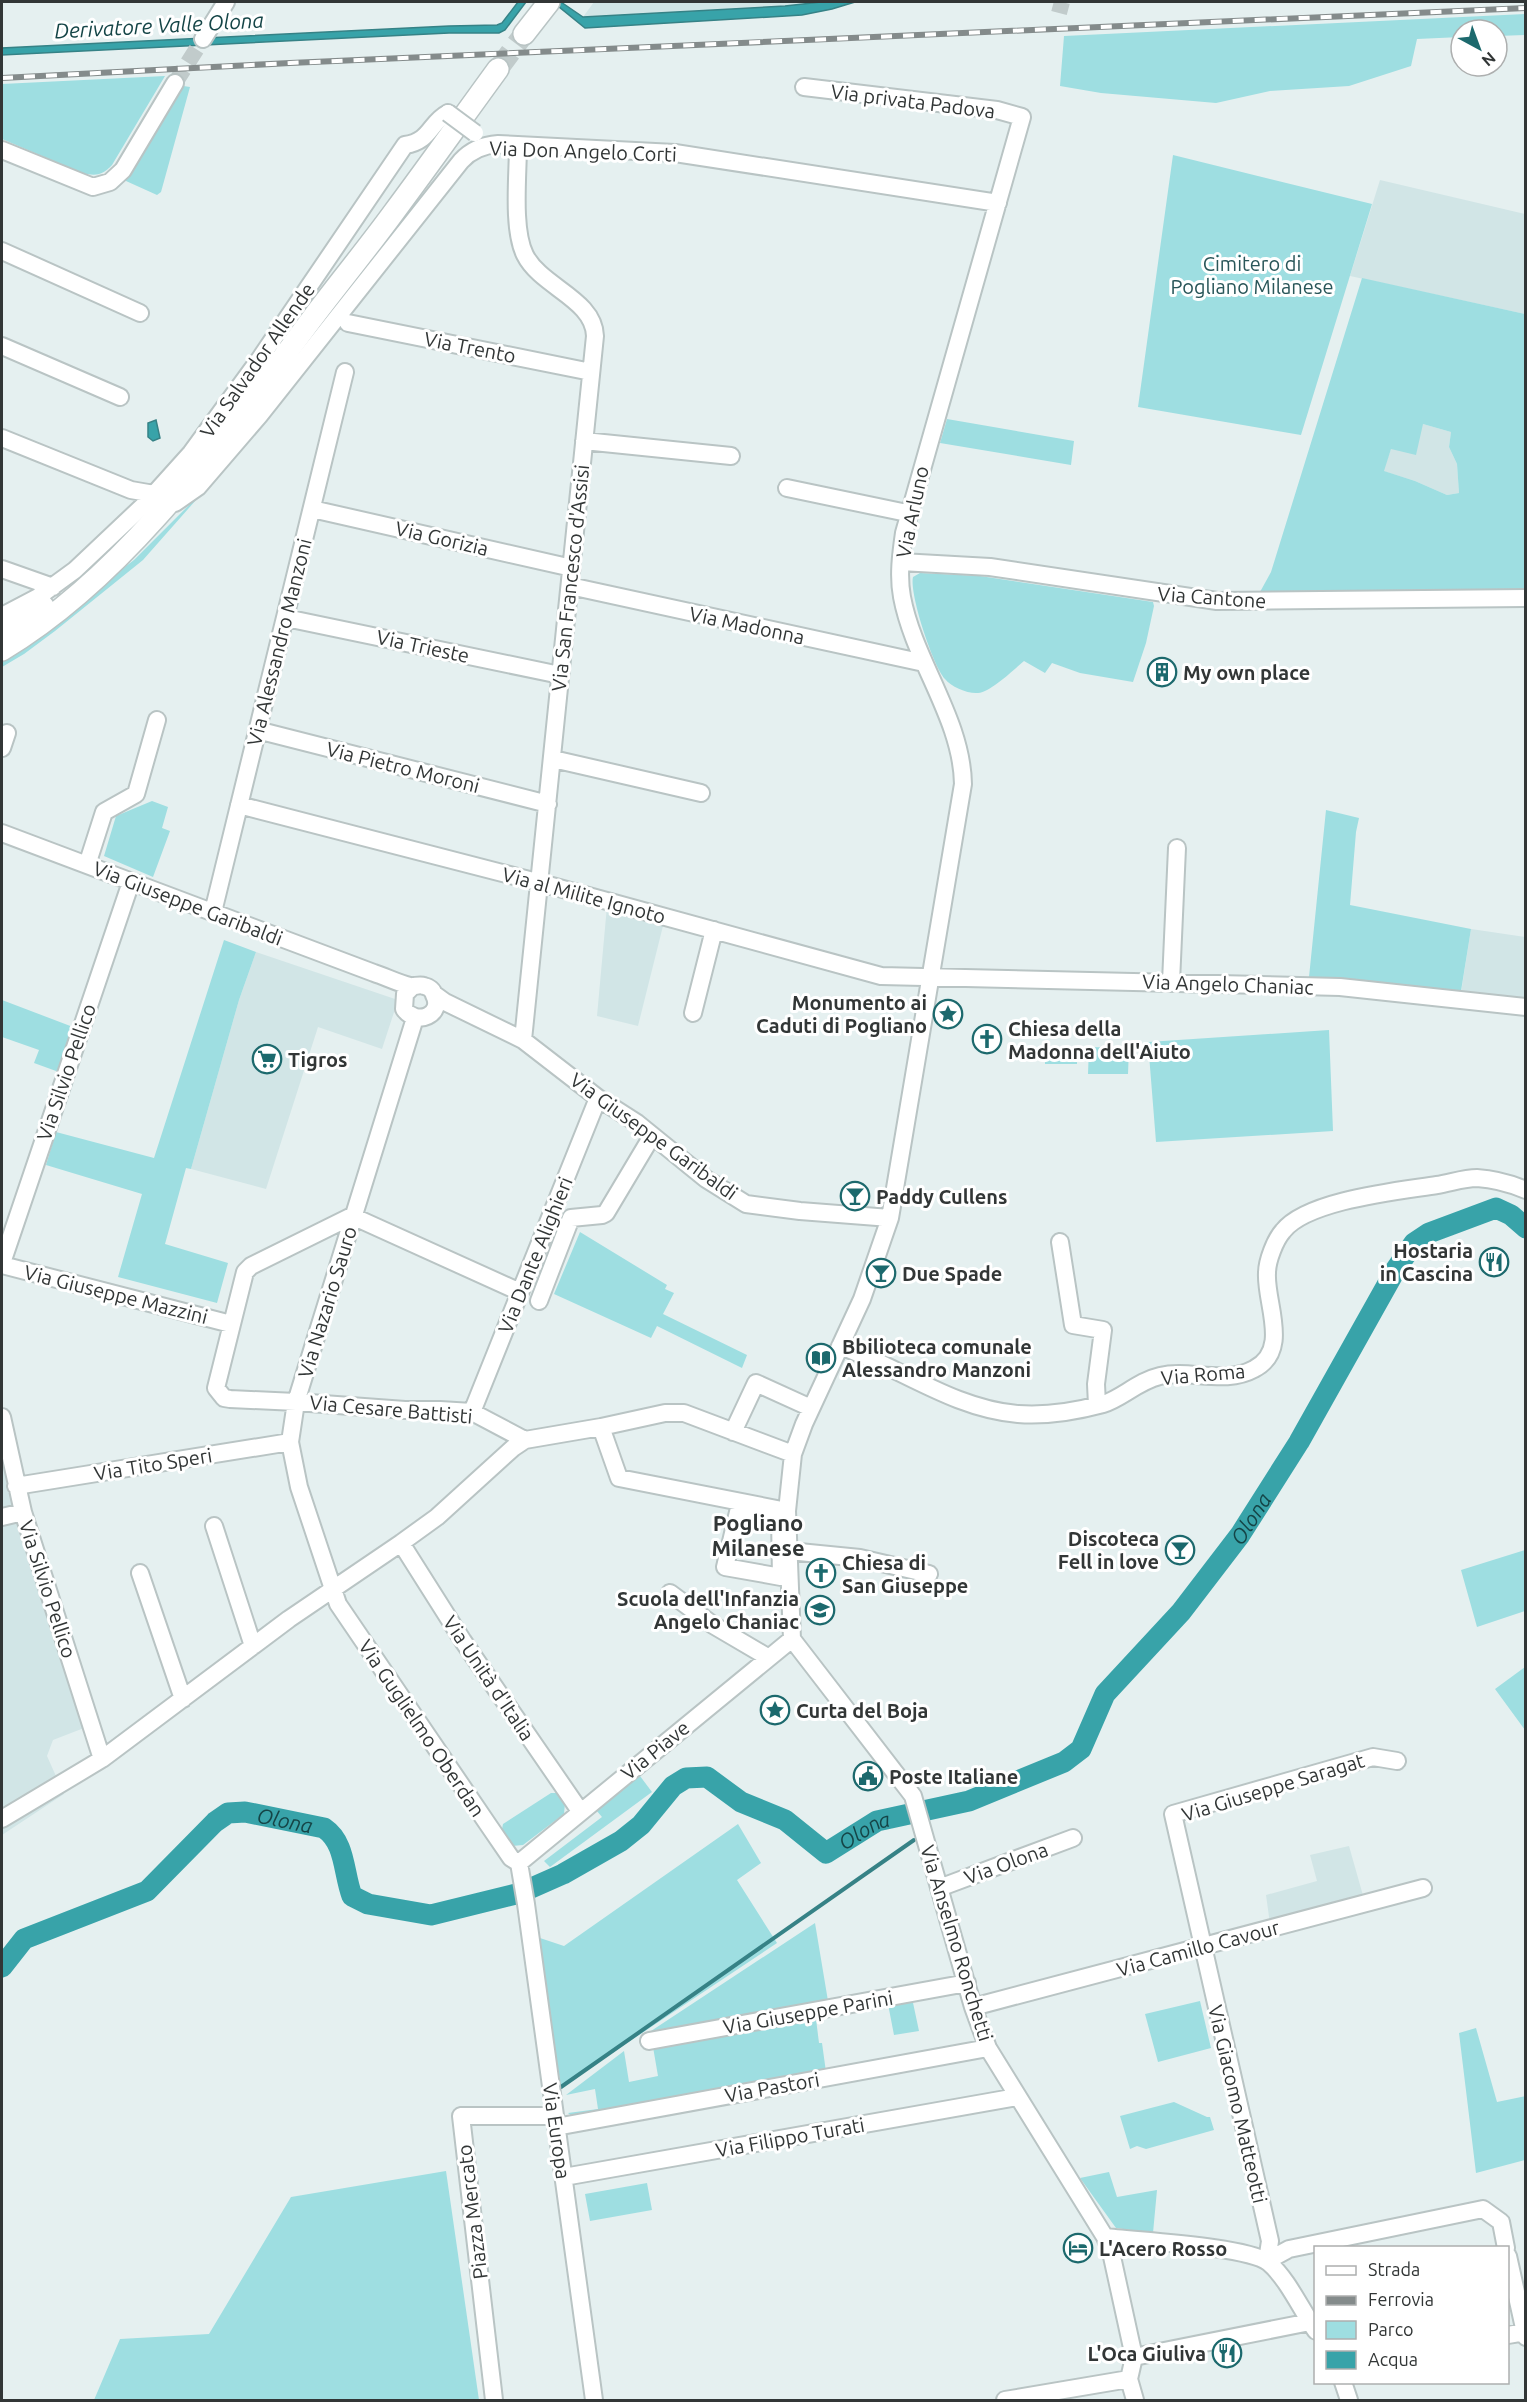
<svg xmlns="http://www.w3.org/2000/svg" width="1527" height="2402" viewBox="0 0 1527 2402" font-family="Ubuntu,sans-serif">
	<rect width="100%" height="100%" fill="#e5f0f0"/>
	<!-- built -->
	<path fill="#d1e5e6" d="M 594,2 L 821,2 L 785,6 L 583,17 Z
		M 1380,180 L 1525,214 L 1525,314 L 1350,276 Z
		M 1423,424 L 1451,432 L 1449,447 L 1457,464 L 1459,493 L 1447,495 L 1415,481 L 1383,471 L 1391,449 Z
		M 607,906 L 664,922 L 638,1026 L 597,1016 Z
		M 1471,929 L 1525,937 L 1525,1005 L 1460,999 Z
		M 256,952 L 398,1000 L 382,1049 L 318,1027 L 266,1189 L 191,1169 L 239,1000 Z
		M 2,1455 L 10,1493 L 72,1697 L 84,1728 L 53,1740 L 47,1756 L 64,1794 L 2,1835 Z
		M 1349,1846 L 1364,1899 L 1270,1924 L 1266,1895 L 1317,1881 L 1310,1855 Z"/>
	<!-- green -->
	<path fill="#9edee1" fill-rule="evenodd" d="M 1525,14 L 1525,35 L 1497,36 L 1497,30 L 1461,30 L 1461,37 L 1417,39 L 1411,66 L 1349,86 L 1270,91 L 1216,103 L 1101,93 L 1060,86 L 1064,36 Z
		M 165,76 L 112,165 C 102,176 95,176 82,173 L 2,139 L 2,84 Z
		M 177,85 L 190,87 L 161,192 L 157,195 L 126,181 L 126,171 Z
		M 1173,155 L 1372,204 L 1301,435 L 1138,407 Z
		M 1362,278 L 1525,314 L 1525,591 L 1260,592 L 1271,572 ZM 1423,424 L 1451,432 L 1449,447 L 1457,464 L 1459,493 L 1447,495 L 1415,481 L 1384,471 L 1391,449 L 1416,455 Z
		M 947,419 L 1074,441 L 1071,465 L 940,443 Z
		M 211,483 L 143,560 L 55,631 L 24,654 L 2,667 L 2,656 L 66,612 L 134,560 Z
		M 920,573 L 980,576 L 1153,602 L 1154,606 L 1146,643 L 1133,682 L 1080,673 L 1052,663 L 1045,673 L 1024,661 C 1013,670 992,691 978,693 C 968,694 951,687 945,679 C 933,666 909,593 913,577 Z
		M 152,801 L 168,807 L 162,828 L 170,831 L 153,877 L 104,856 L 116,816 Z
		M 1326,810 L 1359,818 L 1356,832 L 1350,905 L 1471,929 L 1461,991 L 1342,978 L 1309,977 Z
		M 224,940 L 256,952 L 239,1000 L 191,1169 L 186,1168 L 165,1244 L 228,1263 L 217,1303 L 118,1277 L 142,1194 L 46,1165 L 56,1132 L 154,1158 Z
		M 2,1000 L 73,1027 L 59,1070 L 56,1071 L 34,1063 L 39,1050 L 2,1037 Z
		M 1329,1030 L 1333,1131 L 1156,1142 L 1148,1042 Z
		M 1089,1047 L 1129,1048 L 1128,1074 L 1088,1074 Z
		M 1077,1048 L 1077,1064 L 1045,1064 L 1045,1049 Z
		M 580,1232 L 667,1285 L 665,1289 L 674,1293 L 663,1314 L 747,1355 L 742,1368 L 657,1326 L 651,1338 L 554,1294 Z
		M 1525,1550 L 1525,1611 L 1477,1627 L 1461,1570 Z
		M 1525,1667 L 1525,1730 L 1495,1689 Z
		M 640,1776 L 652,1792 L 550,1867 L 544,1861 L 602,1817 L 596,1810 Z
		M 551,1793 L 558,1793 L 565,1803 L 564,1814 L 523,1845 L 512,1846 L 502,1829 L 503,1824 Z
		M 738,1824 L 761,1863 L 737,1880 L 777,1943 L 561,2087 L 537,1937 L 564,1946 Z
		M 815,1923 L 828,2001 L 648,2033 Z
		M 912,1998 L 919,2031 L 894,2035 L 888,2004 Z
		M 1200,2001 L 1211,2048 L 1158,2062 L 1145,2014 Z
		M 816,2019 L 819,2043 L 822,2043 L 826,2072 L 574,2118 L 568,2113 L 598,2109 L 595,2089 L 566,2095 L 624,2051 L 629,2082 L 658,2076 L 653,2047 Z
		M 1476,2028 L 1497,2102 L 1526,2096 L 1525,2160 L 1476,2173 L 1459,2033 Z
		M 1174,2102 L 1207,2117 L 1210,2117 L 1214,2130 L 1146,2149 L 1137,2146 L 1130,2149 L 1120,2116 Z
		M 446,2171 L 479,2400 L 94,2400 L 120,2339 L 209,2334 L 291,2197 Z
		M 1109,2172 L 1117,2197 L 1157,2190 L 1153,2233 L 1116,2228 L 1080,2178 Z
		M 647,2183 L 652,2210 L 590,2221 L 585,2194 Z"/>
	<!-- water -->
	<path fill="#38a3a9" stroke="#368286" stroke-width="1.5" d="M 518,2 L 526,2 L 505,30 L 499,33 L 449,33 L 2,55 L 2,48 L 449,26 L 497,25 L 502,23 Z
		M 561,2 L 583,17 L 785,6 L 821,2 L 855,2 L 832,9 L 802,15 L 585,28 L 558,6 Z
		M 156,420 L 160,438 L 153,441 L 148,437 L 148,423 Z"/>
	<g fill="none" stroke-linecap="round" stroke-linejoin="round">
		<!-- stream -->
		<path stroke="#368286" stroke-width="4" d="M 561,2087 L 914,1840"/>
		<!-- river -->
		<path stroke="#38a3a9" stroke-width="21" id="s1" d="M 2,1967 L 24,1939 L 147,1891 L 215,1822 L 228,1813 L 245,1812 L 324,1828 C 346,1843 343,1872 352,1896 L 368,1904 L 431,1915 L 520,1893 L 563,1874 L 621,1841 L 641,1825 L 673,1786 L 686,1778 L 707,1777 L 741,1802 L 785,1820 L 826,1853 L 877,1821 L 969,1801 L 1064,1762 L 1081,1749 L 1105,1694 L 1181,1612 L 1240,1535 L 1299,1442 L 1396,1269 L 1414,1243 L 1429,1233 L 1496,1208 L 1511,1215 L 1526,1228"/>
		<!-- minor-tunnel -->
		<path stroke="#c1cbcb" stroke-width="16" stroke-dasharray="16 8" stroke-linecap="butt" d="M 1059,13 L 1062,2
			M 175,83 L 203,39"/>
		<!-- major-tunnel -->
		<path stroke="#c1cbcb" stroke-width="21" stroke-dasharray="21 10" stroke-linecap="butt" d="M 498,69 L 524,34"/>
		<!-- minor casing -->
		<g stroke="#b9c4c4" stroke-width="20">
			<path id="minor" d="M 203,39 L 226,2
				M 804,87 L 997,110 L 1022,117 L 904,533 C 901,554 898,576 902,597 C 914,661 962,719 963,784 L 890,1218 L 862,1299 L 804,1424 L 793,1454 L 787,1511 L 792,1639 L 913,1796 L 973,2007 L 988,2048 L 1105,2237 L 1111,2252 L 1134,2357 L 1129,2379 L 1135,2400
				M 518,145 C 518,175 512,229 525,255 C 541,287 594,299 595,336 L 523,1040
				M 2,150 L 93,187 L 110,182 L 123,170 L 175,83
				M 2,251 L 140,313
				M 348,323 L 591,372
				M 2,346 L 120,397
				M 2,438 L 131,490 L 154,494
				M 584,441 L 731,456
				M 787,488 L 907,513
				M 175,503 L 198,487 L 259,416 L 461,161 C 471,150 483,145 498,144 L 675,153 L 998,203
				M 312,509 L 572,568
				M 901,562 L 990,567 L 1217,601 L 1526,598
				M 2,569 L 53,587
				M 570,586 L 924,663
				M 2,616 L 38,597 L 75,570 L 146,503 L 191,453 L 259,360 L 405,145 C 431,141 429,123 448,113
				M 286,618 L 560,675
				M 257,730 L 548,804
				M 2,748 L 7,733
				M 553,759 L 701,793
				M 239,805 L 541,883 L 881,976 L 1340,987 L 1526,1007
				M 2,833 L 374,973 C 386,977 398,983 410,986 C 415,987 419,984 424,986 C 429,987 433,990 434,995 C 444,1014 417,1027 404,1009 L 405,994 L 413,986
				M 87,865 L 104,812 L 136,794 L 157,720
				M 213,912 L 345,372
				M 1171,982 L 1177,848
				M 434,994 L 445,1002 L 523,1040 L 598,1098 L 637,1123 L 706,1179 L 746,1204 L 800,1211 L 890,1218
				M 693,1013 L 714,930
				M 415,1018 L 296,1402 L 290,1442 L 299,1487 L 338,1604 L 489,1826 L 511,1858 L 519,1863
				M 1060,1242 L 1073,1325 L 1103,1330 L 1096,1384 L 1097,1405
				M 2,1263 L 131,882
				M 2,1265 L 231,1324
				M 520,1292 L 352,1216 L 251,1266 L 245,1272 L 216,1388 L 224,1398 L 230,1399 L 296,1402 L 405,1410 L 440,1410 L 472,1412 L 525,1440 L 601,1427 L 665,1413 L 684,1413 L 793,1454
				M 539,1301 L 571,1218 L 602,1215 L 606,1213 L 652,1136
				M 840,1346 C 899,1367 954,1409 1018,1414 C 1044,1416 1077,1411 1103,1404 C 1121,1399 1138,1381 1160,1376 C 1190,1369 1225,1385 1254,1369 C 1291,1350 1265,1303 1267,1273 C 1267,1261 1275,1240 1283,1231 C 1307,1200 1399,1191 1437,1185 C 1450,1183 1464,1178 1477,1178 C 1495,1179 1509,1183 1526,1190
				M 472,1412 L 598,1098
				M 2,1417 L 23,1512 L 102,1759
				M 601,1427 L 619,1478 L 787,1511
				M 733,1432 L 756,1383 L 811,1408
				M 16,1486 L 290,1442
				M 738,1512 L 780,1517 L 781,1577 L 725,1567 Z
				M 2,1517 L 23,1512
				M 214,1526 L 253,1646
				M 401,1543 L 463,1641 L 580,1811
				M 789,1551 L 860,1558 L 929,1574
				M 140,1573 L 183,1699
				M 670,1593 L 713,1625 L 769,1658
				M 2,1819 L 102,1759 L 289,1619 L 401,1543 L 437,1517 L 513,1448 L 525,1440
				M 519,1863 L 526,1904 L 594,2400
				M 519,1863 L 792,1639
				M 939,1888 L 1073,1838
				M 973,2007 L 1423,1888
				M 649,2041 L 967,1983
				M 556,2127 L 988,2048
				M 564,2177 L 1017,2097
				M 1105,2237 C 1136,2241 1249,2246 1269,2263 C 1287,2278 1302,2311 1316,2331
				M 1508,2256 L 1526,2337
				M 1267,2261 L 1270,2241 L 1173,1814 L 1373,1757 L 1397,1761
				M 1267,2261 L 1289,2249 L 1483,2209 L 1501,2222 L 1506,2248
				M 1508,2335 L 1526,2332
				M 1134,2357 L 1310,2322
				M 1343,2382 L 1349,2400
				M 494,2400 L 461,2116 L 555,2116
				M 1005,2400 L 1129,2379"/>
		</g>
		<!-- major casing -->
		<g stroke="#b9c4c4" stroke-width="24">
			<path id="major" d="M 524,34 L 549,2
				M 2,630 L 43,606
				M 2,650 C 128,575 224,436 311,320 C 338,284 367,249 394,212 C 429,165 463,117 498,69"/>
		</g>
		<!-- minor -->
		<use href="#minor" stroke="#fff" stroke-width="16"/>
		<!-- major -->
		<use href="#major" stroke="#fff" stroke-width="21"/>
		<!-- rail casing -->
		<g stroke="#848b8b" stroke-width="6">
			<path id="rail" d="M 2,78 L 290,63 L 1526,8"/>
		</g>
		<!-- rail -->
		<use href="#rail" stroke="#fff" stroke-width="4" stroke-dasharray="11" stroke-linecap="butt"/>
		<!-- minor-bridge casing -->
		<g stroke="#b9c4c4" stroke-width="20" stroke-linecap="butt">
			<path id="minor-bridge" d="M 448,113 L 475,133"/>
		</g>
		<!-- minor-bridge -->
		<use href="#minor-bridge" stroke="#fff" stroke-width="16"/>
	</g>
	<!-- icons -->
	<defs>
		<g id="building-ring" transform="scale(1.5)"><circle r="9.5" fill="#fff" stroke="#1c696d" stroke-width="1.5"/><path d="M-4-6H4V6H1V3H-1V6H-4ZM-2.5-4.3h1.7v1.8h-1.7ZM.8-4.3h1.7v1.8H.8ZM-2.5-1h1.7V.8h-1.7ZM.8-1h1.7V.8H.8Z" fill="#1c696d"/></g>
		<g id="sight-ring" transform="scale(1.5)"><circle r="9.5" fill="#fff" stroke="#1c696d" stroke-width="1.5"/><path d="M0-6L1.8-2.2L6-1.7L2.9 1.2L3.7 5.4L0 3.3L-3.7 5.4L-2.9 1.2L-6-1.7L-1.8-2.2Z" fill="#1c696d"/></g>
		<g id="church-ring" transform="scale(1.5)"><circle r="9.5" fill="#fff" stroke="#1c696d" stroke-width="1.5"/><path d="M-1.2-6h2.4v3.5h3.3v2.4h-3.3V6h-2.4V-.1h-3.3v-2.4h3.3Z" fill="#1c696d"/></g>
		<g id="supermarket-ring" transform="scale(1.5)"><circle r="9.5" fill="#fff" stroke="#1c696d" stroke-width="1.5"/><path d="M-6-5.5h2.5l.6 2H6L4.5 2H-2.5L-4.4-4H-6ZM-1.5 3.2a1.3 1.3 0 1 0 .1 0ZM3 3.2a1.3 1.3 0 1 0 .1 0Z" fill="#1c696d"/></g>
		<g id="bar-ring" transform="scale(1.5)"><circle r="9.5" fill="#fff" stroke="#1c696d" stroke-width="1.5"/><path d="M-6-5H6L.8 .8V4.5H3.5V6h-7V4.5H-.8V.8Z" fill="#1c696d"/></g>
		<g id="restaurant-ring" transform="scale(1.5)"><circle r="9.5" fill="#fff" stroke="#1c696d" stroke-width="1.5"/><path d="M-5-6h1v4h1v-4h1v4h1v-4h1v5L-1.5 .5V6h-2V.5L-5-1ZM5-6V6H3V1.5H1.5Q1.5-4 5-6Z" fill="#1c696d"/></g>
		<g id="library-ring" transform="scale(1.5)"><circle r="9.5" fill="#fff" stroke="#1c696d" stroke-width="1.5"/><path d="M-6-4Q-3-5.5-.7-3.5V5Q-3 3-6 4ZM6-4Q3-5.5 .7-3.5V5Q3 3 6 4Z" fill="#1c696d"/></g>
		<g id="school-ring" transform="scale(1.5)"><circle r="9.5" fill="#fff" stroke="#1c696d" stroke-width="1.5"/><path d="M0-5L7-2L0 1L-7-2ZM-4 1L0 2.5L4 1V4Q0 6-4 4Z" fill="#1c696d"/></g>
		<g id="civic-ring" transform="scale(1.5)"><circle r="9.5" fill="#fff" stroke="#1c696d" stroke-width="1.5"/><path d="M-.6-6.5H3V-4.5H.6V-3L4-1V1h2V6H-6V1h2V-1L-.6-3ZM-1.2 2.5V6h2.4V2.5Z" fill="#1c696d"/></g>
		<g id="hotel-ring" transform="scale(1.5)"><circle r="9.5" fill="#fff" stroke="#1c696d" stroke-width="1.5"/><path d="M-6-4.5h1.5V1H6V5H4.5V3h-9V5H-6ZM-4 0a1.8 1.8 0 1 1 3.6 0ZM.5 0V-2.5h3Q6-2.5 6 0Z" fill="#1c696d"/></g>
	</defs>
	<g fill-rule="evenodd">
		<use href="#building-ring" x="1162" y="672"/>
		<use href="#sight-ring" x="948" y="1014"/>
		<use href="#church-ring" x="987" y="1039"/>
		<use href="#supermarket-ring" x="267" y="1059"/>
		<use href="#bar-ring" x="855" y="1196"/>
		<use href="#restaurant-ring" x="1494" y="1262"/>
		<use href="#bar-ring" x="881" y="1273"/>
		<use href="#library-ring" x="821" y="1358"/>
		<use href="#bar-ring" x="1180" y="1550"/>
		<use href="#church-ring" x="821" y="1573"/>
		<use href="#school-ring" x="820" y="1610"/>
		<use href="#sight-ring" x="775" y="1710"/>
		<use href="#civic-ring" x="868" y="1776"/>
		<use href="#hotel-ring" x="1078" y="2248"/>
		<use href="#restaurant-ring" x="1227" y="2353"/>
	</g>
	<g text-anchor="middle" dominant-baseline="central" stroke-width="6" stroke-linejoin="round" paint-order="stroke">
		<!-- street labels -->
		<g font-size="20" fill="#323636" stroke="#fff">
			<text transform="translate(913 101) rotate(7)">Via privata Padova</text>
			<text transform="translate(583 151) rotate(2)">Via Don Angelo Corti</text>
			<text transform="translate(470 347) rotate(11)">Via Trento</text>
			<text transform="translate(257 360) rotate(-55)">Via Salvador Allende</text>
			<text transform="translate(912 512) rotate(-78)">Via Arluno</text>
			<text transform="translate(442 538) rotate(13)">Via Gorizia</text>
			<text transform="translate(570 578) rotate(-84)">Via San Francesco d'Assisi</text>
			<text transform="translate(1212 597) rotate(4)">Via Cantone</text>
			<text transform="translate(747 625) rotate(12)">Via Madonna</text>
			<text transform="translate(279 642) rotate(-76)">Via Alessandro Manzoni</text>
			<text transform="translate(423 646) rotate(12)">Via Trieste</text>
			<text transform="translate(403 767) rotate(14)">Via Pietro Moroni</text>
			<text transform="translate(584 895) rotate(15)">Via al Milite Ignoto</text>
			<text transform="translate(188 903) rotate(21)">Via Giuseppe Garibaldi</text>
			<text transform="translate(1228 984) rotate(2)">Via Angelo Chaniac</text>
			<text transform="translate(66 1072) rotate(-71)">Via Silvio Pellico</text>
			<text transform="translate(654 1136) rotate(36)">Via Giuseppe Garibaldi</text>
			<text transform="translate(535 1255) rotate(-68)">Via Dante Alighieri</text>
			<text transform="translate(116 1294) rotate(14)">Via Giuseppe Mazzini</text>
			<text transform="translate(327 1302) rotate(-73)">Via Nazario Sauro</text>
			<text transform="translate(1203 1374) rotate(-5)">Via Roma</text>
			<text transform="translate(391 1409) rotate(5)">Via Cesare Battisti</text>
			<text transform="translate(153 1464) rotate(-9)">Via Tito Speri</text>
			<text transform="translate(48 1589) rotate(72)">Via Silvio Pellico</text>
			<text transform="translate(489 1678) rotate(56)">Via Unità d'Italia</text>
			<text transform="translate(422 1728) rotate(56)">Via Guglielmo Oberdan</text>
			<text transform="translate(655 1750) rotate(-39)">Via Piave</text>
			<text transform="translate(1273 1787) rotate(-17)">Via Giuseppe Saragat</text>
			<text transform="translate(1006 1863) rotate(-20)">Via Olona</text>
			<text transform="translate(957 1943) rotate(73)">Via Anselmo Ronchetti</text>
			<text transform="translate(1198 1948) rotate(-15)">Via Camillo Cavour</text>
			<text transform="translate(808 2012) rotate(-10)">Via Giuseppe Parini</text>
			<text transform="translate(772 2087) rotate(-10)">Via Pastori</text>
			<text transform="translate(1238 2104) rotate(77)">Via Giacomo Matteotti</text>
			<text transform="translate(557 2131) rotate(82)">Via Europa</text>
			<text transform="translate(790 2137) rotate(-10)">Via Filippo Turati</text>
			<text transform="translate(472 2212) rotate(-97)">Piazza Mercato</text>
		</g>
		<!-- park labels -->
		<g font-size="20" fill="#295659" stroke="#fff">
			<text x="1252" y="263">Cimitero di<tspan x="1252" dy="23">Pogliano Milanese</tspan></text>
		</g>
		<!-- poi labels -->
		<g font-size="20" font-weight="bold" fill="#323636" stroke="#fff" text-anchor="start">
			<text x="1183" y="672">My own place</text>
			<text x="927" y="1002" text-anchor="end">Monumento ai<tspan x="927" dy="23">Caduti di Pogliano</tspan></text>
			<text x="1008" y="1028">Chiesa della<tspan x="1008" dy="23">Madonna dell'Aiuto</tspan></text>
			<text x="288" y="1059">Tigros</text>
			<text x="876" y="1196">Paddy Cullens</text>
			<text x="1473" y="1250" text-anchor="end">Hostaria<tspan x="1473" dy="23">in Cascina</tspan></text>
			<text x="902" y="1273">Due Spade</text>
			<text x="842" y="1346">Bbilioteca comunale<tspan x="842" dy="23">Alessandro Manzoni</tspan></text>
			<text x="1159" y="1538" text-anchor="end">Discoteca<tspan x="1159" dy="23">Fell in love</tspan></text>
			<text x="842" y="1562">Chiesa di<tspan x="842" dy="23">San Giuseppe</tspan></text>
			<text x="799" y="1598" text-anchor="end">Scuola dell'Infanzia<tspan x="799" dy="23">Angelo Chaniac</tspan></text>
			<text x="796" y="1710">Curta del Boja</text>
			<text x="889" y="1776">Poste Italiane</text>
			<text x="1099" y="2248">L'Acero Rosso</text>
			<text x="1206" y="2353" text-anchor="end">L'Oca Giuliva</text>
		</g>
		<!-- water labels -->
		<g font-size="21" font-style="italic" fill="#154547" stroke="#fff">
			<text transform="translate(159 25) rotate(-3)">Derivatore Valle Olona</text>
			<text stroke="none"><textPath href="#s1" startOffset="1562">Olona</textPath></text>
			<text stroke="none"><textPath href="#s1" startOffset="338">Olona</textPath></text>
			<text stroke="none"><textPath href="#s1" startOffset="1040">Olona</textPath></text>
		</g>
		<!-- quarter labels -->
		<g font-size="22" font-weight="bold" fill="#323636" stroke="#fff">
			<text x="758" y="1522">Pogliano<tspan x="758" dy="25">Milanese</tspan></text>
		</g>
	</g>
	<!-- border -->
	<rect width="1527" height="2402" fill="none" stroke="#323636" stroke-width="6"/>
	<!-- legend -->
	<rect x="1314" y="2246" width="195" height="138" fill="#ffffff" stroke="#adafaf" stroke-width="1.5"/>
	<rect x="1326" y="2266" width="30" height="9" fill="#ffffff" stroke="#adafaf" stroke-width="1.5"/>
	<text x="1368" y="2276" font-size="18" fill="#323636">Strada</text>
	<rect x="1326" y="2296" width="30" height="9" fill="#848b8b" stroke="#adafaf" stroke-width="1.5"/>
	<text x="1368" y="2306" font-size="18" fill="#323636">Ferrovia</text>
	<rect x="1326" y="2321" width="30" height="18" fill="#9edee1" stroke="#adafaf" stroke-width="1.5"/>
	<text x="1368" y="2336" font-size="18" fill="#323636">Parco</text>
	<rect x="1326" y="2351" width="30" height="18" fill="#38a3a9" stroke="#adafaf" stroke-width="1.5"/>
	<text x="1368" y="2366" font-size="18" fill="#323636">Acqua</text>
	<!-- north arrow -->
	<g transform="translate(1479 48) rotate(139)"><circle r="28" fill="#ffffff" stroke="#adafaf" stroke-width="1.5"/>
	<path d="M0-4.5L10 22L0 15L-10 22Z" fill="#1c696d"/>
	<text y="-9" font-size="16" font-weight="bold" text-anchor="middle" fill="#323636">N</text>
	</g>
</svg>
